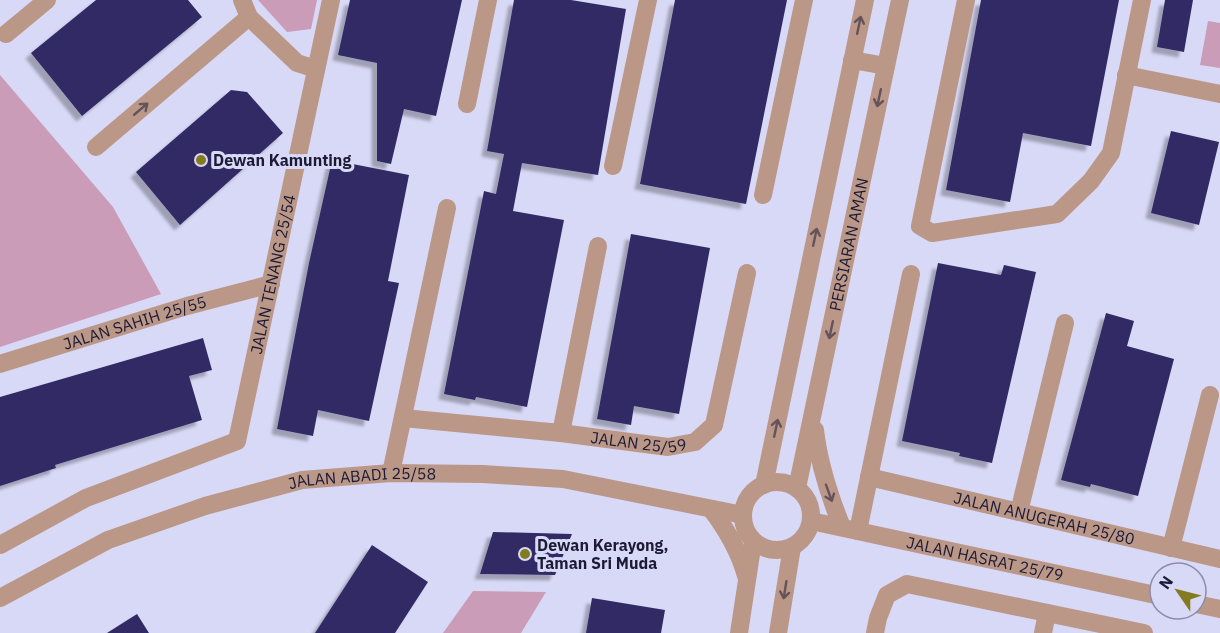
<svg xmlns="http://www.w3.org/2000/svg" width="1220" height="633" viewBox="0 0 1220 633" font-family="'IBM Plex Sans',sans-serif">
	<defs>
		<filter id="shadow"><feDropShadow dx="-5.5" dy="5.5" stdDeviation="1.5" flood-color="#0004"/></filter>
	</defs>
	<rect width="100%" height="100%" fill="#d8d9f6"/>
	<!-- green -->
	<path fill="#cb9cb7" d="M 258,0 L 317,0 L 311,29 L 287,32 Z
		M 1208,21 L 1220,23 L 1220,68 L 1200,65 Z
		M 0,75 L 113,207 L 161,294 L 0,347 Z
		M 473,591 L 546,592 L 521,633 L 443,633 Z"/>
	<!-- building -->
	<path fill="#302b65" filter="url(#shadow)" d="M 96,0 L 188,0 L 202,17 L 82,116 L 31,53 Z
		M 350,0 L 462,0 L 436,116 L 404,109 L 391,164 L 377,161 L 377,63 L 338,55 Z
		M 514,0 L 571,0 L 626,9 L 598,175 L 522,163 L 513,211 L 564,220 L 527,407 L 476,397 L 475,400 L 444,394 L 484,191 L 496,194 L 504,154 L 487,151 Z
		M 675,0 L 787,0 L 746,204 L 640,184 Z
		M 981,0 L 1119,0 L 1091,146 L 1023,133 L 1010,202 L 946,190 Z
		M 1165,0 L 1193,0 L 1184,52 L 1157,47 Z
		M 231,90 L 247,92 L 283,133 L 180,225 L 136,172 Z
		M 1171,131 L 1219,142 L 1199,225 L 1151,213 Z
		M 332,160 L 409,175 L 388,281 L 399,283 L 369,421 L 318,410 L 313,436 L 277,429 L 309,263 Z
		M 631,234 L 710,248 L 679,414 L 634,406 L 631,425 L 597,419 Z
		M 938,263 L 1001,275 L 1004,265 L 1036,272 L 992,463 L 959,456 L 960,453 L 902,441 Z
		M 1106,313 L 1134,321 L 1127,346 L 1174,359 L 1138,496 L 1091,484 L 1090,487 L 1061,480 Z
		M 203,338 L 212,370 L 189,376 L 202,420 L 55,465 L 56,468 L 0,486 L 0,397 Z
		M 493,532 L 572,534 L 555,575 L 480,574 Z
		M 372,545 L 428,582 L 395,633 L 315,633 Z
		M 592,598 L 665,610 L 661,633 L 586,633 Z
		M 137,614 L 149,633 L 107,633 Z"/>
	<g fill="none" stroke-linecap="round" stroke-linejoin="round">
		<!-- minor -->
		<g stroke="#bb9788" stroke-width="18">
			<path d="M 242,0 L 249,17 L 297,63 L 316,69"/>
			<path d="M 966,0 L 920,226 L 932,233 L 1057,214 L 1091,181 L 1111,153 L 1142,0"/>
			<path d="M 6,34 L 47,0"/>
			<path d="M 1126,75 L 1220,94"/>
			<path d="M 467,104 L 488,0"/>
			<path d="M 96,147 L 249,17"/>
			<path d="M 613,166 L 648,0"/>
			<path d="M 763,195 L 804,0"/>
			<path id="s1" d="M 0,364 L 187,306 L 271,284"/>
			<path id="s2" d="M 403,418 L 561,433 L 668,447 L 695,442 L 714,425 L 747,273"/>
			<path d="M 561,433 L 598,246"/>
			<path d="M 391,473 L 447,208"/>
			<path id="s3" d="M 869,477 L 1220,559"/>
			<path d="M 1019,512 L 1065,323"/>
			<path d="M 858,531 L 911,274"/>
			<path id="s4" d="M 0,545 L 86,498 L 237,441 L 331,0"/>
			<path d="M 1171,548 L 1210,395"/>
			<path d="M 875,633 L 878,618 L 887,595 L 907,584 L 1144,633"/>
			<path d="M 1043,633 L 1047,613"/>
		</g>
		<!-- tertiary -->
		<g stroke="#bb9788" stroke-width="18">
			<path d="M 852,60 L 886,66"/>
			<path d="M 815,430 C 819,464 829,495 842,527"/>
			<circle cx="777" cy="516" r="34"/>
			<path d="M 764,485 L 865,0"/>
			<path id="s5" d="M 797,488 L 900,0"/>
			<path d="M 711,509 C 727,530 739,550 746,576"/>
			<path id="s6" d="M 811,521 L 1160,596"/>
			<path id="s7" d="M 0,598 L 108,540 L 205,506 L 302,480 L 391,473 L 483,474 L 563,479 L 743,515"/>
			<path d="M 1196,604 L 1220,609"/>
			<path d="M 739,633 L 753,541"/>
			<path d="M 778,633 L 792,547"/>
		</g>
	</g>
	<!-- one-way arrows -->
	<defs><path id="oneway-shaft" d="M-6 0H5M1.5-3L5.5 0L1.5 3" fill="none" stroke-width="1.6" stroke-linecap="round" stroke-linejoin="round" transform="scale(1.5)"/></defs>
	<g stroke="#64535a">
		<use href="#oneway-shaft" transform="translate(859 25) rotate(-78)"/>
		<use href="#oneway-shaft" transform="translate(879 98) rotate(102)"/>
		<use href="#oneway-shaft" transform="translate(141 109) rotate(-40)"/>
		<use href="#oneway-shaft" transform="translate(815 237) rotate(-78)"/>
		<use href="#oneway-shaft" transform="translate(831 330) rotate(102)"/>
		<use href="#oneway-shaft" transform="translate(776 428) rotate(-78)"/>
		<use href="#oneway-shaft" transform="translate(829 493) rotate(70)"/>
		<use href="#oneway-shaft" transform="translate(785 590) rotate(99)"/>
	</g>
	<!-- markers -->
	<g fill="#847b21" stroke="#d8d9f6" stroke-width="2">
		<circle cx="201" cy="160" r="6"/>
		<circle cx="525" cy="554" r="6"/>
	</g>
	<g text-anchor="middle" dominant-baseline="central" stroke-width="6" stroke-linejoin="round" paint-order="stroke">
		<!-- poi labels -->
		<g font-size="16" font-weight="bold" fill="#1c1b35" stroke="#d8d9f6" text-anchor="start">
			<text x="213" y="160">Dewan Kamunting</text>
			<text x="537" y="545">Dewan Kerayong,<tspan x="537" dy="18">Taman Sri Muda</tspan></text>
		</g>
		<!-- street labels -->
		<g font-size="16" fill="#1c1b35" stroke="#d8d9f6">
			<text stroke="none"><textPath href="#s5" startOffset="249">PERSIARAN AMAN</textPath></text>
			<text stroke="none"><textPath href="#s4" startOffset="430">JALAN TENANG 25/54</textPath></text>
			<text stroke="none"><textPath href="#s1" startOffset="141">JALAN SAHIH 25/55</textPath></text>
			<text stroke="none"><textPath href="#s2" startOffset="237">JALAN 25/59</textPath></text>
			<text stroke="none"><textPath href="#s7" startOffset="386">JALAN ABADI 25/58</textPath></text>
			<text stroke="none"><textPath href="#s3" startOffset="180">JALAN ANUGERAH 25/80</textPath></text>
			<text stroke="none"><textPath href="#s6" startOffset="178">JALAN HASRAT 25/79</textPath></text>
		</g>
	</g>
	<!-- north arrow -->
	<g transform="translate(1178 591) rotate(305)"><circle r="28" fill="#d8d9f6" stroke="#8d8da9" stroke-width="1.5"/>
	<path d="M0-4.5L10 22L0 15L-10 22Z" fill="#847b21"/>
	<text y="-9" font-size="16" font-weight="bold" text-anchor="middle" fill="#1c1b35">N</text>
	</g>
</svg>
